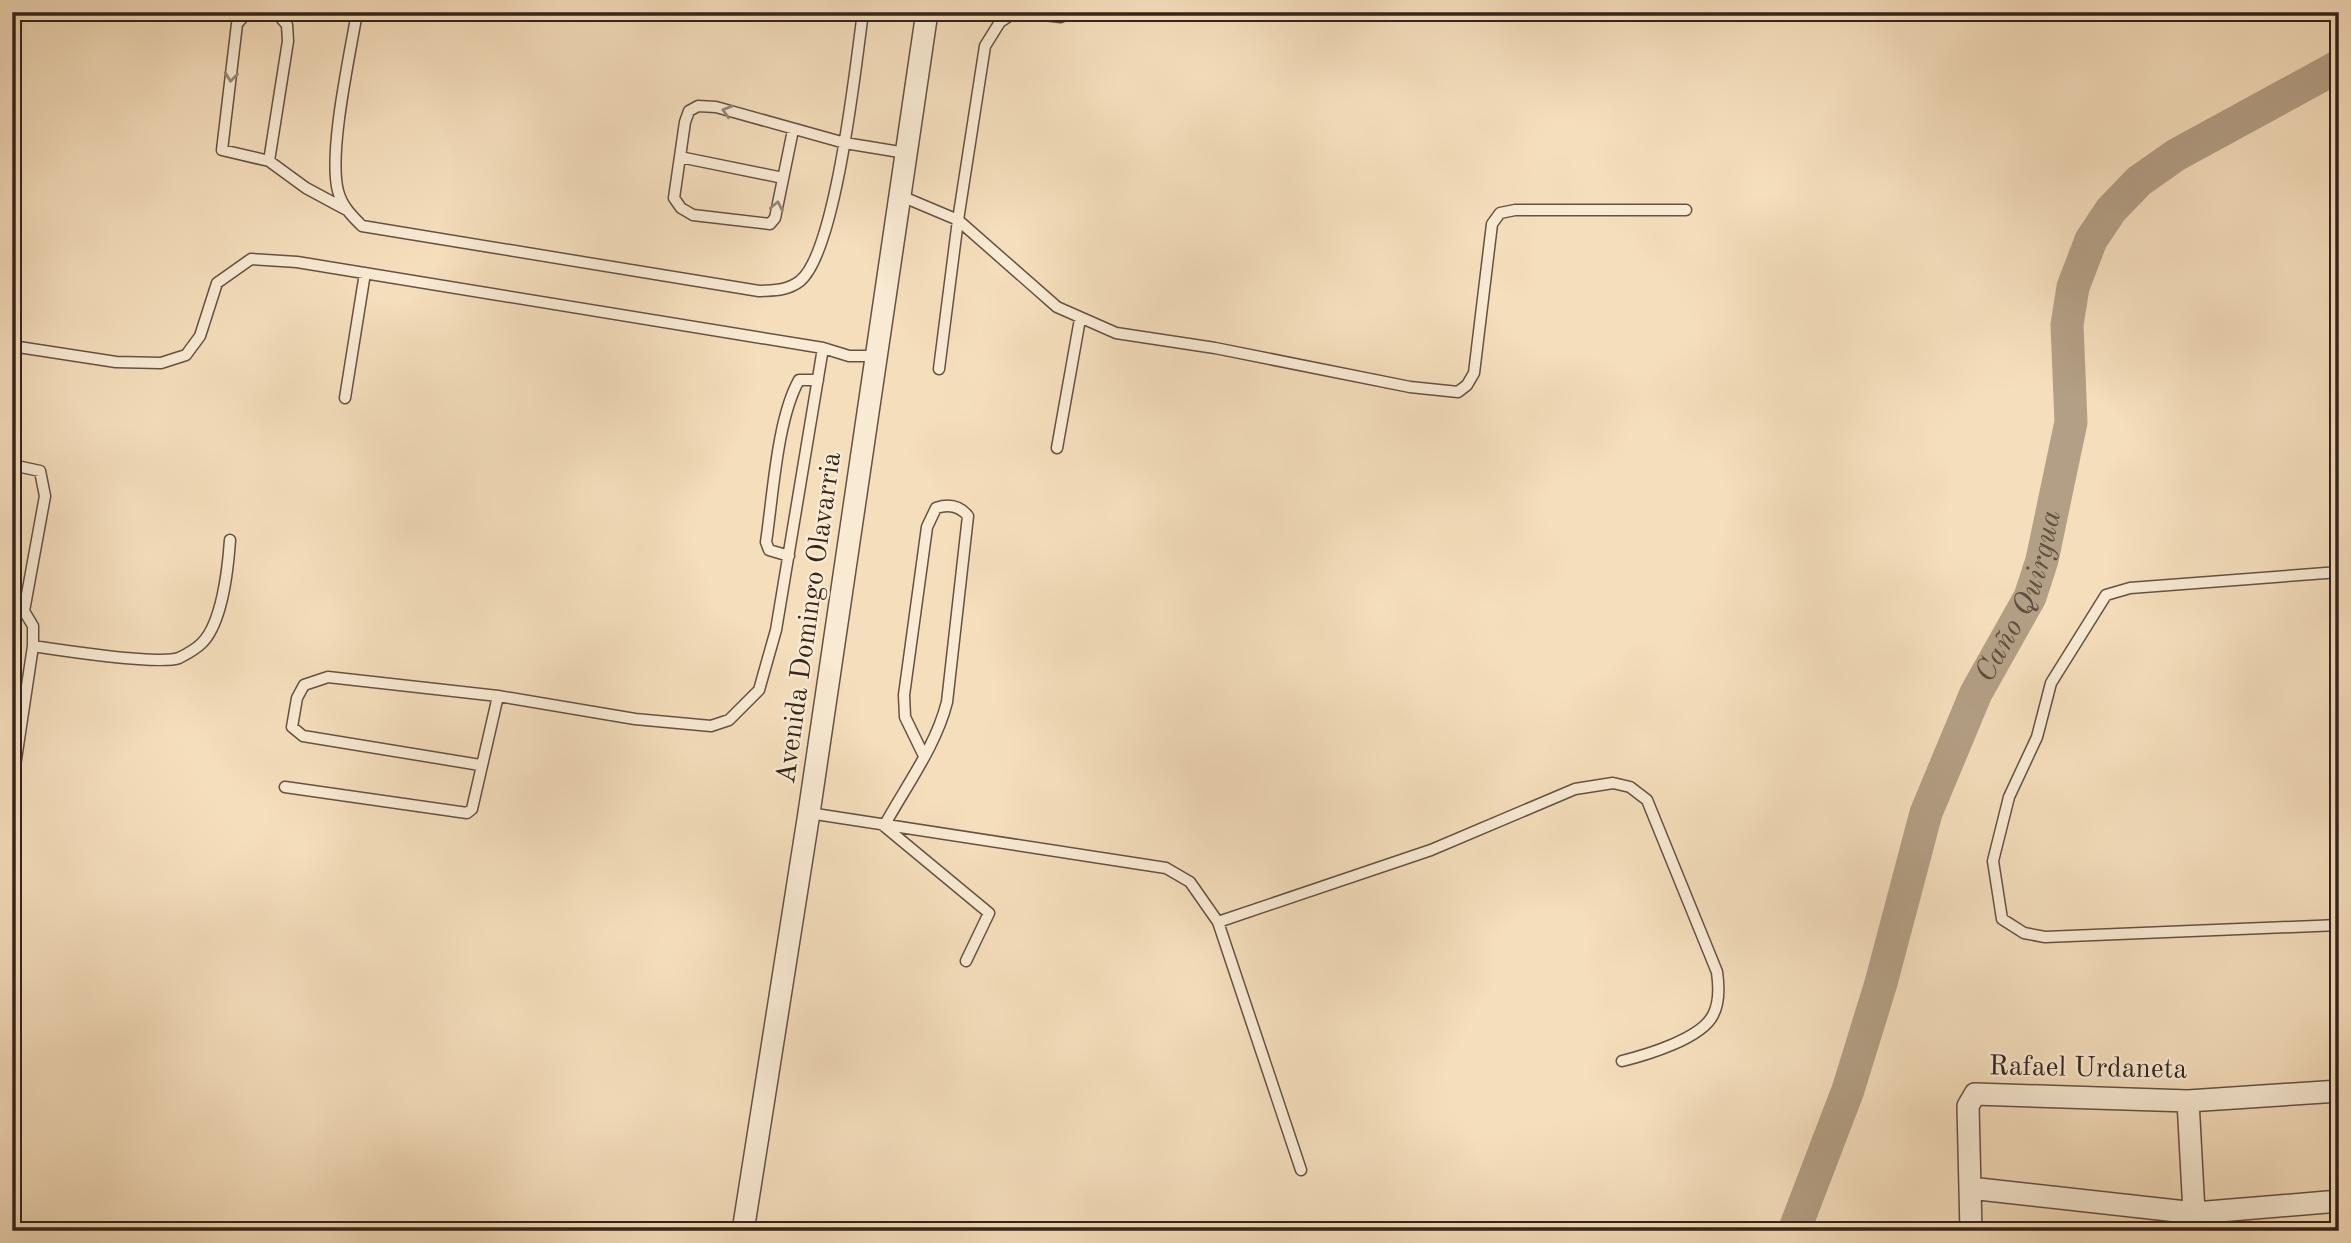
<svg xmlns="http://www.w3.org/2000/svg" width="2351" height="1243" viewBox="0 0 2351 1243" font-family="'Old Standard TT',serif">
	<rect width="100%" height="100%" fill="#f5debc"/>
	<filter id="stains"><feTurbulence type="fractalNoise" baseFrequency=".00286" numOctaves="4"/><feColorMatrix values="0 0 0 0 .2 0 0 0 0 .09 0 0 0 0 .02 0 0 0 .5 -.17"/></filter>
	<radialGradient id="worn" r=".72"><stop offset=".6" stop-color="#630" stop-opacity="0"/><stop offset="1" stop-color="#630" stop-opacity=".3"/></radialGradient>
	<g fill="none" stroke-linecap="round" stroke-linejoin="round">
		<!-- river -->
		<path stroke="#b39f85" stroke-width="33" id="s1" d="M 1794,1231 L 1848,1090 L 1881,983 L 1926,813 L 1976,693 L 2030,597 L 2042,560 L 2071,422 L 2067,325 L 2073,287 L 2091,240 L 2111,210 L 2139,181 L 2176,155 L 2339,66"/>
		<!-- lane casing -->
		<g stroke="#645242" stroke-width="13">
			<path id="lane" d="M 247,12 L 237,24 L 222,150 L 269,161 L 306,188 L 345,209
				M 357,12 C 350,55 328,152 338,191 C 342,206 351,215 362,226 L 759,291 C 774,290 787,291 800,281 C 836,252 856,64 863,12
				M 1019,12 L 1061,17
				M 793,130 L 775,218 L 770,224 L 693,215 L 681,208 L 674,198 L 685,122 L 689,111 L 698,106 L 716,107 L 845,143 L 906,153
				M 680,157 L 783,178
				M 269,161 L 288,41 L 287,25 L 276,12
				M 901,196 L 958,220 L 1057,307 L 1116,333 L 1215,348 L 1410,387 L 1458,392 L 1467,385 L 1474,373 L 1492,224 L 1500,213 L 1515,210 L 1686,210
				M 12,346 L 116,362 L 161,363 L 186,355 L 200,336 L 217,283 L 251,259 L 297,262 L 823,348 L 849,356 L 877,356
				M 939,369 L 958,220 L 985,46 L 1000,22 L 1015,12
				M 345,398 L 365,273
				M 1057,448 L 1080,319
				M 12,465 L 40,471 L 45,496 L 24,611
				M 789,556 L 769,550 L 766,542 C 773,496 777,419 799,380 L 818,380
				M 2339,572 L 2130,588 L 2106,595 L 2051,683 L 2037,737 L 2009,797 L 1993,861 L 2002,919 L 2024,933 L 2045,937 L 2339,925
				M 12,609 L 24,611 L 33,626 L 33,646 L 12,786
				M 33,646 C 59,650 159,665 179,658 C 185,655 197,648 202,643 C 222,623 228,569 230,540
				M 923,754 L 905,717 L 904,695 L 927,527 L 936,508 C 948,504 959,505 968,516 L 947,702 C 936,746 906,786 884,826 L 989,913 L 966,961
				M 480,765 L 303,736 L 292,727 L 297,698 L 304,685 L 328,677 L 498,696 L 635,719 L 711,726 L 729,720 L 759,690 L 776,630 L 823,348
				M 285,787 L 467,813 L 472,809 L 498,696
				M 809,813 L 1166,868 L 1190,882 L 1218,922 L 1301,1170
				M 1218,922 L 1431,850 L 1575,789 L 1613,783 L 1630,787 L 1647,800 L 1717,972 C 1719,986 1720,1002 1713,1015 C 1701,1039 1646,1055 1622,1061"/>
		</g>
		<!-- street casing -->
		<g stroke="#645242" stroke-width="24">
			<path id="street" d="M 2188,1101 L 2195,1231
				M 1970,1188 L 2195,1213 L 2339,1201
				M 743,1231 L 809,813 L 927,12
				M 1971,1231 L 1968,1106 L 1975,1094 L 2188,1101 L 2339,1091"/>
		</g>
		<!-- lane -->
		<use href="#lane" stroke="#f8ead3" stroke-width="10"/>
		<!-- street -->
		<use href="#street" stroke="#f8ead3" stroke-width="21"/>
	</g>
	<!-- one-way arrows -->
	<defs><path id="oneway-chevron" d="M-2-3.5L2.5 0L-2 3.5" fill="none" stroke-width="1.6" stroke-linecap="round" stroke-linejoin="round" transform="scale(1.75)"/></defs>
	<g stroke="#968776">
		<use href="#oneway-chevron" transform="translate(231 77) rotate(97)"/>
		<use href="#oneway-chevron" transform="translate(727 111) rotate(-164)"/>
		<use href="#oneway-chevron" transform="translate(777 206) rotate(-79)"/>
	</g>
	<g text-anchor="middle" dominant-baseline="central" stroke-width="5" stroke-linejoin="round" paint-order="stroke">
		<!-- street labels -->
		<g font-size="28" fill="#34241a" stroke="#f8ead3">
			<text transform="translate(810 618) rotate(-82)">Avenida Domingo Olavarria</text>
			<text transform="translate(2088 1069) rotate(1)">Rafael Urdaneta</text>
		</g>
		<!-- water labels -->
		<g font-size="30" font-style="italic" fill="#604f3f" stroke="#f8ead3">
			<text stroke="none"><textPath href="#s1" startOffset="676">Caño Quirgua</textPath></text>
		</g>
	</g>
	<!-- margin -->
	<rect width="2351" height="1243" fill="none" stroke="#f5debc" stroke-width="42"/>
	<rect x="14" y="14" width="2323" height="1215" fill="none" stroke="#34241a" stroke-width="3.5"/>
	<rect x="21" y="21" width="2309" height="1201" fill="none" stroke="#34241a" stroke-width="2"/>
	<rect width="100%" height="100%" filter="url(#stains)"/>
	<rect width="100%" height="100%" fill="url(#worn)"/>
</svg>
